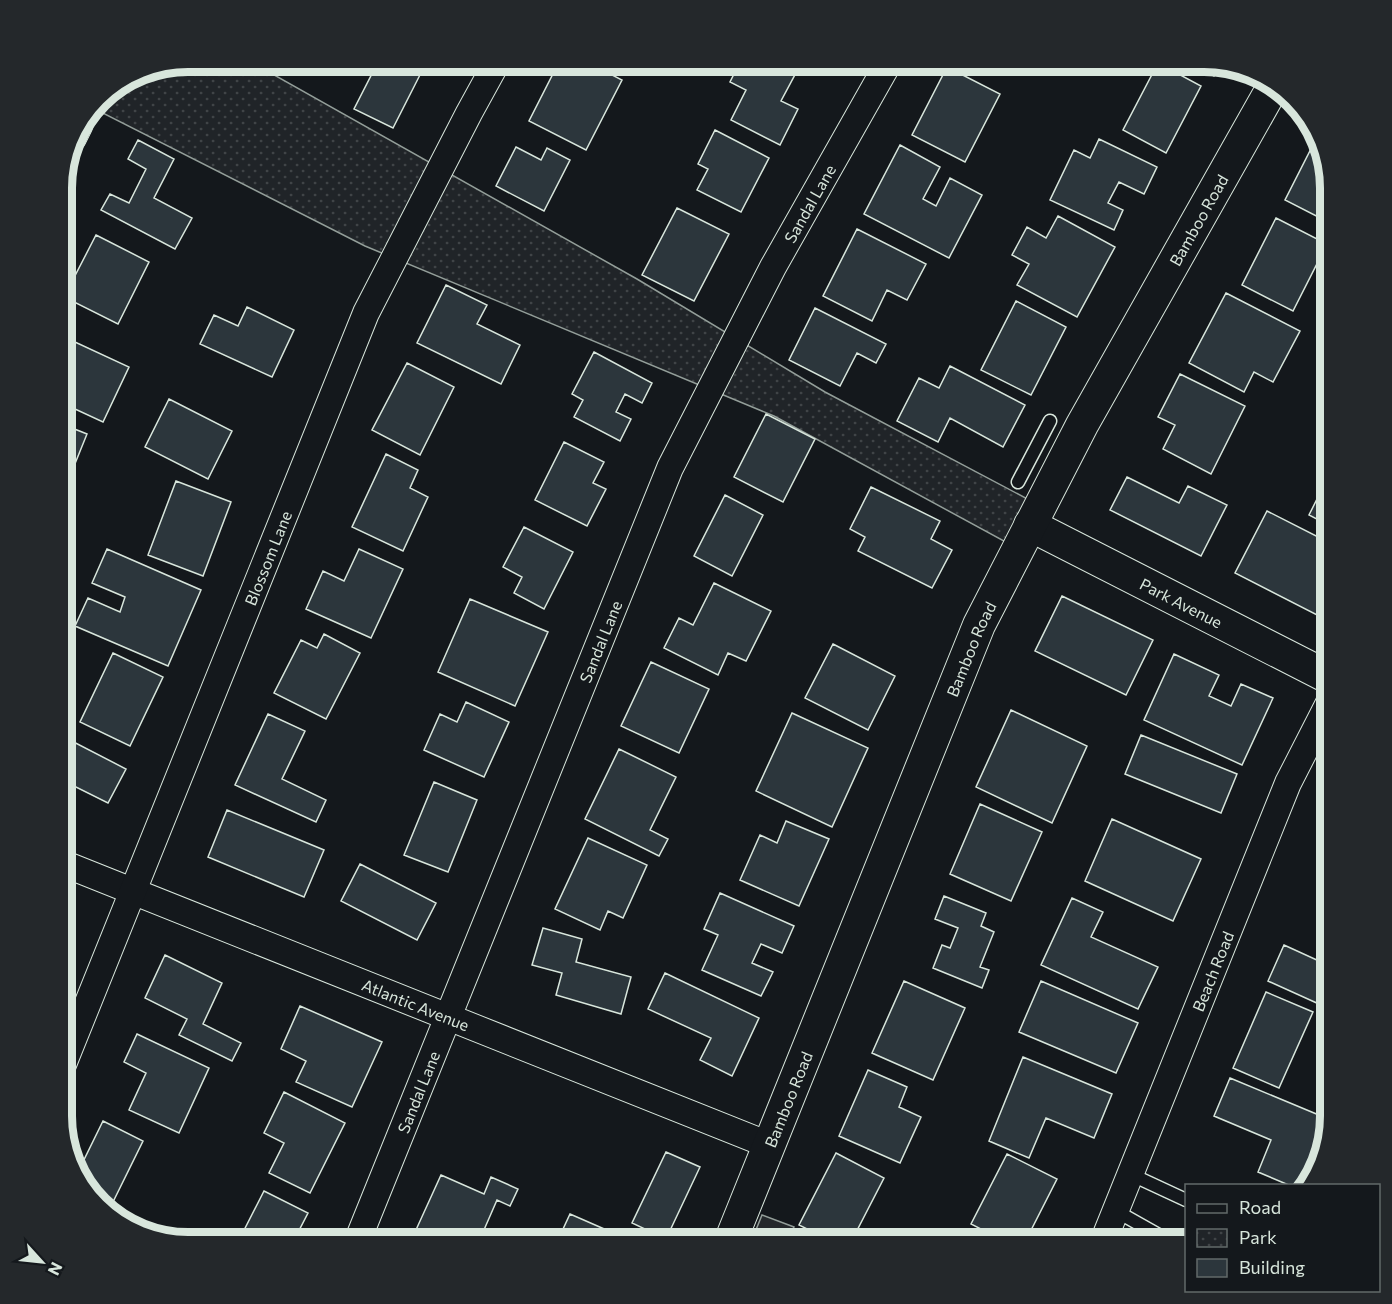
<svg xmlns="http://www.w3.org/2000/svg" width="1392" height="1304" viewBox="0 0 1392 1304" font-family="Commissioner,sans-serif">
	<defs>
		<pattern id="park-dots" width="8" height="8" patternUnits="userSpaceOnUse" patternTransform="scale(1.5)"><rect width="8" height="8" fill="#202428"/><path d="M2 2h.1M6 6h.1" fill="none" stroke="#404447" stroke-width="1.8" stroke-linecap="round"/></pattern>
	</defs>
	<rect width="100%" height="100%" fill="#14181c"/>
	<!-- park -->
	<path fill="url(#park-dots)" stroke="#939e99" stroke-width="1.5" d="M 188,62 L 251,62 L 637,279 L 825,392 L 1035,503 L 1013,546 L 774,416 L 365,246 L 99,111 L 87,116 L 104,93 L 140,71 Z"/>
	<!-- parking -->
	<path fill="#24282b" stroke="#939e99" stroke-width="1.5" d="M 762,1215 L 794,1227 L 788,1242 L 751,1242 Z"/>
	<!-- building -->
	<path fill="#2c363c" stroke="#d8e6dc" stroke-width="1.5" d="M 378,62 L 412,62 L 424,67 L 393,128 L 354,109 Z
		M 559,62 L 587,62 L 622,80 L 586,150 L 529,121 Z
		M 740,62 L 782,62 L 798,69 L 781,101 L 798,109 L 780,145 L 731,120 L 746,90 L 730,82 Z
		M 1186,62 L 1212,62 L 1220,64 L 1214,76 Z
		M 1158,63 L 1201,86 L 1166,153 L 1123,130 Z
		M 947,67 L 1000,94 L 965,162 L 912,135 Z
		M 715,130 L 769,158 L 741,212 L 697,190 L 708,169 L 698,164 Z
		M 1317,137 L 1321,139 L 1330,180 L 1330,223 L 1285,200 Z
		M 1099,139 L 1157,167 L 1144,194 L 1119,182 L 1108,203 L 1123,210 L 1114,230 L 1050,200 L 1074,150 L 1090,158 Z
		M 138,140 L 174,159 L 154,198 L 192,218 L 175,249 L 101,210 L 110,194 L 129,203 L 146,169 L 128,159 Z
		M 900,145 L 940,167 L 923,199 L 936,206 L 950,178 L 982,195 L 949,258 L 864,214 Z
		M 516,147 L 541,160 L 547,148 L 570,160 L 544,211 L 496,186 Z
		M 677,208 L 729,234 L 694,301 L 642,275 Z
		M 1058,216 L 1115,247 L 1077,317 L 1017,285 L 1029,264 L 1012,255 L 1027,227 L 1046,238 Z
		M 1276,218 L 1327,244 L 1293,311 L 1242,285 Z
		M 857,229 L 926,264 L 907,300 L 887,290 L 872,321 L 823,296 Z
		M 96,235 L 149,262 L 118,324 L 64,297 Z
		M 446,285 L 487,305 L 477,324 L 520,345 L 501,384 L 417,343 Z
		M 1226,293 L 1300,331 L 1273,382 L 1254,372 L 1244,392 L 1189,363 Z
		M 1016,301 L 1066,327 L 1031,395 L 981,370 Z
		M 247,307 L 294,330 L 272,377 L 200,344 L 214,315 L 238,326 Z
		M 815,308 L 886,344 L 876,363 L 857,353 L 840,386 L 789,360 Z
		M 62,336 L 129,367 L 103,422 L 62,403 Z
		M 594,352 L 652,383 L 642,403 L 625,394 L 616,412 L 631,419 L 620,441 L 574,417 L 583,400 L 572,394 Z
		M 407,363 L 454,387 L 420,455 L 372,430 Z
		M 950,366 L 1025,405 L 1003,447 L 950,418 L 938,442 L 897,421 L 919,378 L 939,388 Z
		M 1180,374 L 1245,406 L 1211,474 L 1163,449 L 1175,425 L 1158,417 Z
		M 169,399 L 232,431 L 208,479 L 145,447 Z
		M 766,414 L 815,439 L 783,502 L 734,477 Z
		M 62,424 L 87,434 L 72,471 L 62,467 Z
		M 564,442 L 604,462 L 593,483 L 606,489 L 587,526 L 535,500 Z
		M 386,454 L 418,470 L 410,488 L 428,497 L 403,551 L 352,527 Z
		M 1330,473 L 1330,526 L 1309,515 Z
		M 1127,477 L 1179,503 L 1188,486 L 1227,505 L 1201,556 L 1110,510 Z
		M 176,481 L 231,502 L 203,576 L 148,555 Z
		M 871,487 L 940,521 L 931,539 L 952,550 L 932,588 L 858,551 L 865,537 L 850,529 Z
		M 725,495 L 763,515 L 732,576 L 694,556 Z
		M 1267,511 L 1330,543 L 1330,598 L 1321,617 L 1235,573 Z
		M 524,527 L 573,552 L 544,609 L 514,593 L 522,577 L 503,567 Z
		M 107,549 L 201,590 L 168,666 L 75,626 L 88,598 L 120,612 L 125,597 L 92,583 Z
		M 359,549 L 403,569 L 371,638 L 306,609 L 323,571 L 344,581 Z
		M 714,583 L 771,611 L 746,661 L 728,653 L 718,675 L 664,648 L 679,618 L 693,625 Z
		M 1062,596 L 1153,640 L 1126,695 L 1035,651 Z
		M 470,599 L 548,632 L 515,706 L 438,672 Z
		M 324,634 L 360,653 L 326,719 L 274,693 L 301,640 L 317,648 Z
		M 833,644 L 895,676 L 868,730 L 805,698 Z
		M 113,653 L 163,677 L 130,746 L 80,722 Z
		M 1174,654 L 1219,675 L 1209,696 L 1231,706 L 1241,684 L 1273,698 L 1242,765 L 1144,720 Z
		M 651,662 L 709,689 L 679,753 L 621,726 Z
		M 466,702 L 509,722 L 484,777 L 424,750 L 440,714 L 457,722 Z
		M 1011,710 L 1087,746 L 1052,823 L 976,787 Z
		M 792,713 L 868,748 L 832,827 L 756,791 Z
		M 268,714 L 305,731 L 282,779 L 326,800 L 316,822 L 235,785 Z
		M 1141,735 L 1237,774 L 1221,813 L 1125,774 Z
		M 62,736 L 126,769 L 108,803 L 72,785 L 63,802 L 62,801 Z
		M 619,749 L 676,777 L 650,830 L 668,839 L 659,856 L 585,819 Z
		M 434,782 L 477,800 L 448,872 L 404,855 Z
		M 980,804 L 1042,832 L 1011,901 L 950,874 Z
		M 227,810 L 324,850 L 304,897 L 208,857 Z
		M 1112,819 L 1201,859 L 1173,921 L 1085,881 Z
		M 786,821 L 829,839 L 799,906 L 740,880 L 760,835 L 777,843 Z
		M 588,838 L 647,865 L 623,918 L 608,911 L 600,930 L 555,909 Z
		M 360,864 L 436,903 L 417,940 L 341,901 Z
		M 720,893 L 794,926 L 782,953 L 761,944 L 752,963 L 773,972 L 761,996 L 702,970 L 718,935 L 704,929 Z
		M 944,896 L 986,913 L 981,926 L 994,932 L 980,967 L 989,970 L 982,988 L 933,968 L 942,945 L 950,948 L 958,928 L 935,919 Z
		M 1072,898 L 1103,912 L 1091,937 L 1158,967 L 1138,1009 L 1041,965 Z
		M 543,928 L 582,939 L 576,962 L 631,977 L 621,1014 L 556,995 L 562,973 L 532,965 Z
		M 1284,945 L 1330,966 L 1330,1009 L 1268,981 Z
		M 165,955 L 222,983 L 203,1024 L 241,1043 L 232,1061 L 179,1035 L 187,1019 L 145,998 Z
		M 665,973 L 759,1018 L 732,1076 L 700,1060 L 711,1038 L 648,1009 Z
		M 904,981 L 965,1008 L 933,1080 L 872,1053 Z
		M 1041,981 L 1138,1023 L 1116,1073 L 1019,1032 Z
		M 1266,992 L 1313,1012 L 1279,1088 L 1233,1068 Z
		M 300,1006 L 382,1042 L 352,1107 L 296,1082 L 306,1061 L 281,1049 Z
		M 137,1034 L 209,1068 L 179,1133 L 129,1110 L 146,1073 L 124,1062 Z
		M 1023,1057 L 1112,1094 L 1094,1138 L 1046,1118 L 1029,1158 L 989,1141 Z
		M 868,1070 L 907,1087 L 899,1107 L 921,1117 L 900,1163 L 839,1136 Z
		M 1230,1078 L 1326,1118 L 1298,1186 L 1291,1186 L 1258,1172 L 1271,1140 L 1214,1116 Z
		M 284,1092 L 345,1123 L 310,1193 L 269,1173 L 284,1143 L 264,1133 Z
		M 103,1121 L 143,1141 L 110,1208 L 95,1200 L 77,1174 Z
		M 666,1152 L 700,1167 L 666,1239 L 632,1223 Z
		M 836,1153 L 884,1178 L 851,1242 L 833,1242 L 799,1225 Z
		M 1007,1154 L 1057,1179 L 1025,1242 L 1006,1242 L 971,1224 Z
		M 441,1175 L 484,1194 L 491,1177 L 518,1189 L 510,1206 L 497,1200 L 480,1239 L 487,1242 L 438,1242 L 415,1232 Z
		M 264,1191 L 308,1213 L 293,1242 L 238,1242 Z
		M 570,1214 L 634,1242 L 557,1242 Z"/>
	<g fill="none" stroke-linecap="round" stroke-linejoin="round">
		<!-- service casing -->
		<g stroke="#d8e6dc" stroke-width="15">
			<path id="service" d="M 1018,482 L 1050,421
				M 1130,1174 L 1186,1200
				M 1116,1211 L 1171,1242"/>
		</g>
		<!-- minor casing -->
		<g stroke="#d8e6dc" stroke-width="28">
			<g id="minor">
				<path d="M 73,138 L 79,126"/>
				<path id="s1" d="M 62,863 L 769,1145"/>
				<path id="s2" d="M 62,1067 L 366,313 L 469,113 L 497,62"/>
				<path id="s3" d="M 357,1242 L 670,468 L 773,267 L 889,62"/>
				<path id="s4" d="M 1103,1242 L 1288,783 L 1330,701"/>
			</g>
		</g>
		<!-- tertiary casing -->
		<g stroke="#d8e6dc" stroke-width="34">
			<g id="tertiary">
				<path id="s5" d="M 1030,525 L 1330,678"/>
				<path id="s6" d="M 730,1242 L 979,625 L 1082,425 L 1274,85"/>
			</g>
		</g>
		<!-- service -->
		<use href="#service" stroke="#14181c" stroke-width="12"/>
		<!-- minor -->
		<use href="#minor" stroke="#14181c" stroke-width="26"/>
		<!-- tertiary -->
		<use href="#tertiary" stroke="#14181c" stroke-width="32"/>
	</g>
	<g text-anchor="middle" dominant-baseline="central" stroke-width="4.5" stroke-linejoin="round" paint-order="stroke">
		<!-- street labels -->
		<g font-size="16" fill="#d8e6dc" stroke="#14181c">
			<text stroke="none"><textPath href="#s3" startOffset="1134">Sandal Lane</textPath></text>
			<text stroke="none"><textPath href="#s6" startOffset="1126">Bamboo Road</textPath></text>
			<text stroke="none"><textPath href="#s2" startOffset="549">Blossom Lane</textPath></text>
			<text stroke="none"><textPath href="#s5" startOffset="170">Park Avenue</textPath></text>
			<text stroke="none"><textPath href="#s3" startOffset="648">Sandal Lane</textPath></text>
			<text stroke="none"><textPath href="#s6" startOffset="640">Bamboo Road</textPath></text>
			<text stroke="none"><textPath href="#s4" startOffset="292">Beach Road</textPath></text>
			<text stroke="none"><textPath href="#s1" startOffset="381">Atlantic Avenue</textPath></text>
			<text stroke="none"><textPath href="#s3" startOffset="162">Sandal Lane</textPath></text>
			<text stroke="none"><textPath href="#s6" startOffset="154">Bamboo Road</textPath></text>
		</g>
	</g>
	<!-- crop -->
	<path d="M0 0H1392V1304H0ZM188 72H1204A116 116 0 0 1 1320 188V1116A116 116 0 0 1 1204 1232H188A116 116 0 0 1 72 1116V188A116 116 0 0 1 188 72Z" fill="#24282b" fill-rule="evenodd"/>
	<path fill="none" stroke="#d8e6dc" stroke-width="8" d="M188 72H1204A116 116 0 0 1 1320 188V1116A116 116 0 0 1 1204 1232H188A116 116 0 0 1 72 1116V188A116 116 0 0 1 188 72Z"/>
	<!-- legend -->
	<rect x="1185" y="1184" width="195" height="108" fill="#14181c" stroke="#626a69" stroke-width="1.5"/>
	<rect x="1197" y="1204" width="30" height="9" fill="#14181c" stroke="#626a69" stroke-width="1.5"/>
	<text x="1239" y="1214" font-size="18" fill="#d8e6dc">Road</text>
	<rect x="1197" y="1229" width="30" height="18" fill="url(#park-dots)" stroke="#626a69" stroke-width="1.5"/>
	<text x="1239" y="1244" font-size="18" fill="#d8e6dc">Park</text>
	<rect x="1197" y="1259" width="30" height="18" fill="#2c363c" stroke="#626a69" stroke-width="1.5"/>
	<text x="1239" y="1274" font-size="18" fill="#d8e6dc">Building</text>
	<!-- north arrow -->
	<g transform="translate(42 1262) rotate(117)" stroke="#14181c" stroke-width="4.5" paint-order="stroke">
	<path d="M0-4.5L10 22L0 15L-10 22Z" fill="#d8e6dc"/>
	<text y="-9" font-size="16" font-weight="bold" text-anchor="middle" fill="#d8e6dc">N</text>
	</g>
</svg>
